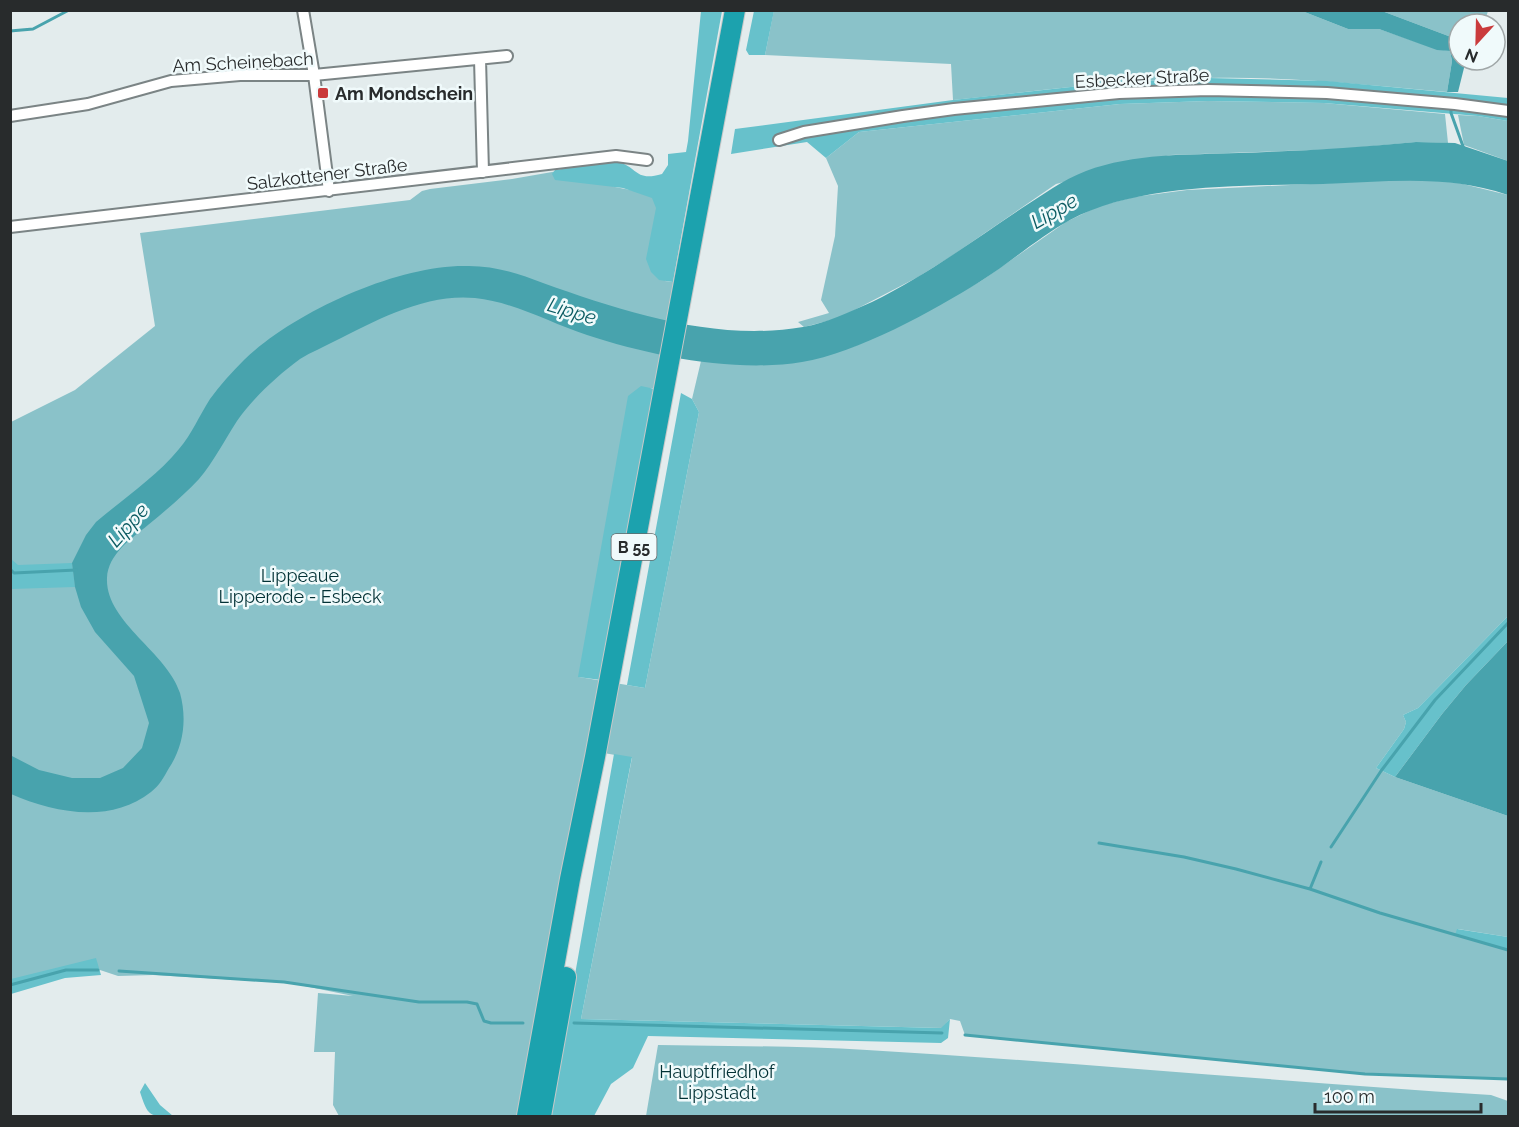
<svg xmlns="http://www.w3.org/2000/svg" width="1519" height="1127" viewBox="0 0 1519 1127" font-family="Raleway,sans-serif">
	<rect width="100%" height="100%" fill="#e3eced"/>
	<!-- green -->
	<path fill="#8ac2c9" d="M 774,10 L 1302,11 L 1348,29 L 1379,29 L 1437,49 L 1450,51 L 1452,61 L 1447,92 C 1367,85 1287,76 1207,78 C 1122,79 1038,91 953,100 L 951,64 L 765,55 Z
		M 1382,11 L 1488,11 L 1484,24 L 1459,24 L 1459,40 Z
		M 1208,101 L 1324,103 L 1445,114 L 1448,143 L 1416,142 L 1342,149 L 1170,155 L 1056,184 L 950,257 L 918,277 L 839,318 L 804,327 L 798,322 L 829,313 L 821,300 L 835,236 L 838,186 L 826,158 L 859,132 L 1120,104 Z
		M 1458,115 L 1478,116 L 1508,121 L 1508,161 L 1464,145 Z
		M 575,168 L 615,187 L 661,196 L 665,281 L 673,282 L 673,284 L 654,388 L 641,388 L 579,677 L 645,688 L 699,412 L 692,399 L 701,361 L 753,365 L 855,346 L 903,324 L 981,281 L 1066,222 L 1099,206 L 1134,197 L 1187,190 L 1248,187 L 1413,179 L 1459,183 L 1508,195 L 1508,616 L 1418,708 L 1403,715 L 1406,722 L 1404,729 L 1376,768 L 1395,777 L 1508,816 L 1508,937 L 1458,929 L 1456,935 L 1508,950 L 1508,1079 L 1365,1074 L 965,1035 L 960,1021 L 950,1019 L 942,1028 L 581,1019 L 632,758 L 587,750 L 517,1116 L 339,1116 L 333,1105 L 335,1052 L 314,1052 L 318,993 L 353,996 L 290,983 L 153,975 L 118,976 L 94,968 L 11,984 L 11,422 L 75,390 L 155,326 L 140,233 L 410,200 L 422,191 L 430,189 L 512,179 Z
		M 658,1045 C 727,1046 797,1046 867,1050 C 1075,1062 1283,1082 1491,1095 L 1508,1101 L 1508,1116 L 646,1116 Z"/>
	<!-- forest -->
	<path fill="#67c1cb" d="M 701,11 L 722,11 L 673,282 L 659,280 L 651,272 L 646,259 L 656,208 L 652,198 L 623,188 L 555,180 L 552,174 L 555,170 C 570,168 604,159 618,162 C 638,167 635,182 662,174 L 668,165 L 668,154 L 686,152 L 688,141 Z
		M 754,11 L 774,11 L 765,55 L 749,55 L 746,50 Z
		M 1208,78 L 1327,81 L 1508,98 L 1508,121 L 1478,116 L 1324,103 L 1208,101 L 1120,104 L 859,132 L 826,158 L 807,142 L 731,154 L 735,129 L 953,100 L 1116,82 Z
		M 641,386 L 655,389 L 601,680 L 578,677 L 628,396 Z
		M 681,393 L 692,399 L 699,412 L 645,688 L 627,685 Z
		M 10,558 L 18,565 L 72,563 L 75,587 L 11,589 Z
		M 1508,616 L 1508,641 L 1466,685 L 1442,714 L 1395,777 L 1376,768 L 1404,729 L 1406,722 L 1403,715 L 1418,708 Z
		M 614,754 L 632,757 L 581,1019 L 941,1028 L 950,1019 L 948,1038 L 941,1043 L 648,1036 L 633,1068 L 611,1084 L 594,1116 L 550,1116 Z
		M 1457,929 L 1508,937 L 1508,950 L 1455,935 Z
		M 96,958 L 101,975 L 65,978 L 11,994 L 11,979 Z
		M 145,1083 L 160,1105 L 173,1116 C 149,1117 148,1116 140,1092 Z"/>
	<!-- water -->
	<path fill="#48a3ad" d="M 1302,11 L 1382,11 L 1459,40 L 1459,60 L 1466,60 L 1458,92 L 1447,92 L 1452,61 L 1450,51 L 1437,50 L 1379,29 L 1348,29 Z
		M 1416,142 L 1455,143 L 1508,161 L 1508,195 C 1445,174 1388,182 1323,184 C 1246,186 1138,183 1070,220 C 1039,237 1011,262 981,281 C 933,311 857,353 802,362 C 735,373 651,356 587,335 C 550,323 514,302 475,298 C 427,293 376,320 335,341 C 324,347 311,352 300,359 C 277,376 253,398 237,421 C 224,441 214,461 199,479 C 183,496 165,511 148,525 C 131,539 108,554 107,578 C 105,622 167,652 180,693 C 187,718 184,746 169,768 C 164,777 159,786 151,792 C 111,824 54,813 11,794 L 10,755 L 39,770 L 72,778 L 100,778 L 123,768 L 142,748 L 149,723 L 134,676 L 95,632 L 81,607 L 75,587 L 72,563 L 86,535 L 96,522 C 123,499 156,477 179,449 C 192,434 199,416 210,399 C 220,385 232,372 244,360 C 294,312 395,266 464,266 C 492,265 517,273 543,283 C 624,312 716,342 803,327 C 827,323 849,312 872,302 C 925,276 973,241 1022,208 C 1043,195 1062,180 1086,171 C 1134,153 1188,155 1239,153 C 1298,151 1357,148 1416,142 Z
		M 1508,641 L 1508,816 L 1395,777 L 1442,714 L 1466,685 Z"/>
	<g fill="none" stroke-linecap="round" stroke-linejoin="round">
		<!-- stream -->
		<path stroke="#48a3ad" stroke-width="3" d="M 10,31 L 33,29 L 69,10
			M 1451,107 L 1451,113 L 1464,149
			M 10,569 L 14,573 L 76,570
			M 1099,843 L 1184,857 L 1236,869 L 1310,889 L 1380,913 L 1508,950
			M 1331,847 L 1381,771 L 1435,700 L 1508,623
			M 1310,889 L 1321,862
			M 119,971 L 284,982 L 419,1002 L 467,1002 L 477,1004 L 484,1021 L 491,1023 L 523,1023
			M 10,985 L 66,970 L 98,970
			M 574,1023 L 942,1033
			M 965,1035 L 1365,1074 L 1508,1079"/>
		<!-- street casing -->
		<g stroke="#7b8485" stroke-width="14">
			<path id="street" d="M 303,10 L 314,75 L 329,191
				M 480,59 L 483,172
				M 10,116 L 88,104 L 171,81 L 240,75 L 314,75 L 507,56
				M 779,140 L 804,132 L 903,116 L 954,109 L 1119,93 L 1208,90 L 1327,93 L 1455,104 L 1508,111
				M 10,227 L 616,156 L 647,160"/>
		</g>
		<!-- highway casing -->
		<g stroke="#c7c8c8" stroke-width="22">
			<path id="highway" d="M 527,1116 L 570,879 L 595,757 L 735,10
				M 541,1116 L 566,977"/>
		</g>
		<!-- street -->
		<use href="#street" stroke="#fff" stroke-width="10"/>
		<!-- highway -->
		<use href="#highway" stroke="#1ca2ae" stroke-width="20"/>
	</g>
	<!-- markers -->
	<rect fill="#ca3b3c" stroke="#f0fafb" stroke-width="2" x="317" y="87" width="12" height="12" rx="3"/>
	<g text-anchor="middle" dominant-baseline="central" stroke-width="5" stroke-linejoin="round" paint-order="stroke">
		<!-- shield labels -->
		<rect fill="#f0fafb" stroke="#64696a" stroke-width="1.5" x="611.5" y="534" width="45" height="26" rx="4.5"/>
		<g font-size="16" font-weight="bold" fill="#282b2c">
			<text x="634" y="547">B 55</text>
		</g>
		<!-- street labels -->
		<g font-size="18" fill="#282b2c" stroke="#f0fafb">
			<text transform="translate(243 62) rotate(-3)">Am Scheinebach</text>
			<text transform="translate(1142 78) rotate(-3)">Esbecker Straße</text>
			<text transform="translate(327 174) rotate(-7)">Salzkottener Straße</text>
		</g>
		<!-- poi labels -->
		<g font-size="18" font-weight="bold" fill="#282b2c" stroke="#f0fafb" text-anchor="start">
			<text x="335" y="93">Am Mondschein</text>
		</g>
		<!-- park labels -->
		<g font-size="18" fill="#023135" stroke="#f0fafb">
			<text x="300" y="575">Lippeaue<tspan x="300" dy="21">Lipperode - Esbeck</tspan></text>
			<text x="717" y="1071">Hauptfriedhof<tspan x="717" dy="21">Lippstadt</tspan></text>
		</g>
		<!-- water labels -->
		<g font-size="20" font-style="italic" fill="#0b5b62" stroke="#f0fafb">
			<text transform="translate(1054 211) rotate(-30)">Lippe</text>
			<text transform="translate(572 311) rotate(17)">Lippe</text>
			<text transform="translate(128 525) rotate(-48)">Lippe</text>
		</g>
	</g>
	<!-- border -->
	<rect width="1519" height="1127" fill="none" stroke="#282b2c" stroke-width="24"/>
	<!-- north arrow -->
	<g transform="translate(1477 42) rotate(202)"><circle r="28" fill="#f0fafb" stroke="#a0a7a8" stroke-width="1.5"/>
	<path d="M0-4.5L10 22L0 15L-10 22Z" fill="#ca3b3c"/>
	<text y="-9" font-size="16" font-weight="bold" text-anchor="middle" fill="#282b2c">N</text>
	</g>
	<!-- scale -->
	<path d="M1315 1103v9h166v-9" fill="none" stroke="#282b2c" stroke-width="3"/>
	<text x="1324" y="1103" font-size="18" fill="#282b2c" stroke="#f0fafb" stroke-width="4.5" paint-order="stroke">100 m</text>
</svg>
